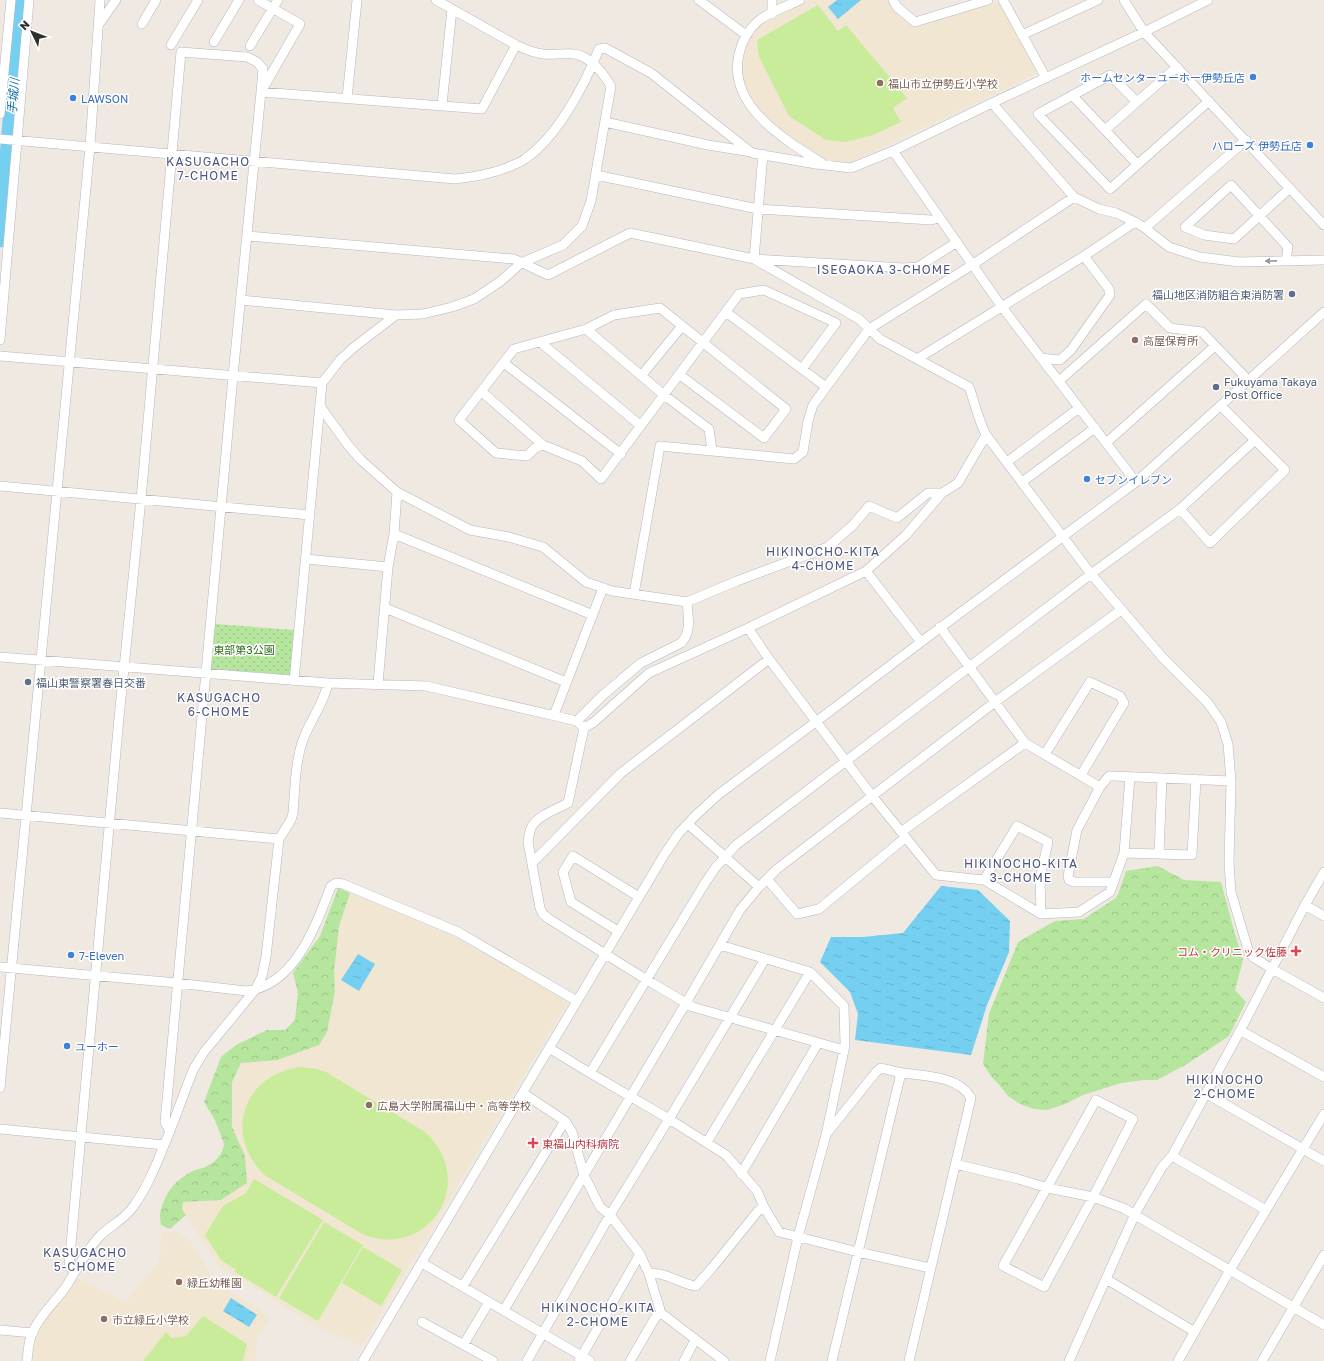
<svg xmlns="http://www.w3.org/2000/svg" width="1324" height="1361" viewBox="0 0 1324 1361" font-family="'Golos Text','Noto Sans JP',sans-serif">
	<defs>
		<pattern id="forest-crowns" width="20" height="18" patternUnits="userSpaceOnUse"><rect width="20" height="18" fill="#b6e59e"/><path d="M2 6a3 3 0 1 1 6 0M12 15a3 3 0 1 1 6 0" fill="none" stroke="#9dc588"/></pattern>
		<pattern id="park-dots" width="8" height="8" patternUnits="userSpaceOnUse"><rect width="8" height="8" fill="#b6e59e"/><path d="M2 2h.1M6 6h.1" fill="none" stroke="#9dc588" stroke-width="1.8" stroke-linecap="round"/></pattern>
		<pattern id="water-ripples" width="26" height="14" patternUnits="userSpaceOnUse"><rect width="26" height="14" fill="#75cff0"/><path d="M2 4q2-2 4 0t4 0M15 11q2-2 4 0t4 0" fill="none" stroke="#66b2ce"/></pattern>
	</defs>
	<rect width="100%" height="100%" fill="#efe9e1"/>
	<!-- education -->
	<path fill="#f0e6d1" d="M 809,0 L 887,0 L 894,10 L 906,23 L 911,25 L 996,3 L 1001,6 L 1037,69 L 1033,75 L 853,161 L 842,163 L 822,159 L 769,123 L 752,102 L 740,76 L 741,60 L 746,43 L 757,27 Z
		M 350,893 L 457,938 L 568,1002 L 361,1346 L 316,1326 L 219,1265 L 182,1210 L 182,1202 L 221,1200 L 245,1156 L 232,1127 L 232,1082 L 241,1063 L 277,1060 L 335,991 L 334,972 L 339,926 Z
		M 162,1232 L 179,1232 L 192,1243 L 213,1281 L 270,1316 L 257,1338 L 256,1355 L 253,1361 L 33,1361 L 36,1339 L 43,1323 L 59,1300 L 78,1279 L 126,1302 L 159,1262 Z"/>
	<!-- forest -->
	<path fill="url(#forest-crowns)" d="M 1158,866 L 1184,880 L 1221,882 L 1233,927 L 1243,960 L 1235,990 L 1246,1002 L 1229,1036 L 1187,1064 L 1157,1080 L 1144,1080 L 1121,1083 L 1083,1095 L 1065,1104 L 1047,1110 L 1034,1109 L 1020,1104 L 1008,1096 L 1001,1087 L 991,1076 L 983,1064 L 989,1014 L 1018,942 L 1055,921 L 1084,919 L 1117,897 L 1126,871 Z
		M 338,888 L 350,893 L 339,926 L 334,972 L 335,991 L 327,1032 L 319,1045 L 277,1060 L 241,1063 L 232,1082 L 232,1127 L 245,1156 L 247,1183 L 221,1200 L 183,1202 L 182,1210 L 186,1215 L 170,1229 L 161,1225 C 159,1214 160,1211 164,1201 C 169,1188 178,1179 191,1172 C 195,1169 201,1169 205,1167 C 215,1163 223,1154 224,1144 L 215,1120 L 204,1102 L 221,1057 L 236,1045 L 267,1030 L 285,1030 L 295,1020 L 298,993 L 293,973 L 320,936 Z"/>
	<!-- park -->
	<path fill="url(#park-dots)" d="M 215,624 L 294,630 L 290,675 L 211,669 Z"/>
	<!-- pitch -->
	<path fill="#c9ec9a" d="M 818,5 L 838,31 L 846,25 L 907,98 L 893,108 L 901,122 L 873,135 L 846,142 L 826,140 L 789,116 L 759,57 L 757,40 Z
		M 300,1067 L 317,1069 L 326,1072 L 425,1132 C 478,1180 431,1259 364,1235 L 266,1176 C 222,1137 243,1074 300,1067 Z
		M 254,1179 L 323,1220 L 276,1297 L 235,1272 L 236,1270 L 221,1260 L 205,1235 L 223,1206 L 246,1193 Z
		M 324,1222 L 363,1245 L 318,1321 L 279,1298 Z
		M 363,1247 L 402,1270 L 381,1306 L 342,1283 Z
		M 203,1316 L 247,1344 L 243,1361 L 143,1361 L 166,1332 L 172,1338 L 186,1336 Z"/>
	<!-- water -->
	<path fill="url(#water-ripples)" d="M 837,0 L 861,0 L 838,19 L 828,7 Z
		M 941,886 L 978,890 L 1010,921 L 1009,952 L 987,1005 L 971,1055 L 855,1040 L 858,1014 L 850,992 L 820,962 L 831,937 L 863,937 L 903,933 Z
		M 358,954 L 375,964 L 359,991 L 341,980 Z
		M 231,1298 L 257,1315 L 249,1327 L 223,1311 Z"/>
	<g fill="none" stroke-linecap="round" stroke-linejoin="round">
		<!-- river -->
		<path stroke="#75cff0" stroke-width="15" d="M 0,240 L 10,121 L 22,0"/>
		<!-- minor casing -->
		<g stroke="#b4b7c1" stroke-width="10">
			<path id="minor" d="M 699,0 L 746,35
				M 772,0 L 772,14
				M 800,0 C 787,6 767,13 757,22 C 747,31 742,41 739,54 C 727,106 785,140 822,163
				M 893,0 L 897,7 L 915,22 L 988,0
				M 1003,0 L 1046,78
				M 1124,0 L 1144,32 L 1324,225
				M 99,24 L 116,0
				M 142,24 L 156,0
				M 1022,35 L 1098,0
				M 214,42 L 239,0
				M 171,45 L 198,0
				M 250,46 L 278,0
				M 1177,67 L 1137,102 L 1110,75 L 1038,114 L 1110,189 L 1209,101
				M 1072,95 L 1137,164
				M 347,98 L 357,0
				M 992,103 L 1074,197 L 1099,209 L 1116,213 L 1135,222 L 1145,228 L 1169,247 L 1200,257 L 1239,262 L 1324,260
				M 442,105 L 452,9
				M 0,114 L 11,0
				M 605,122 L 708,145 L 751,152
				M 1105,130 L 1137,102
				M 0,139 L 455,179 C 475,177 493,174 511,166 C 516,164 521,162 525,159 C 558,136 584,86 599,49 L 605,48 L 651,73 L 752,153 L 816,164 L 851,168 L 893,151 L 992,103 L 1144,32 L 1208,0
				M 893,151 L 1002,307 L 1136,482
				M 763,154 L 754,259 L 904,268 L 918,267 L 957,242
				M 596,175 L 758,209 L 931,220 L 939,218
				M 1145,228 L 1246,140
				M 247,236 L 514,259 L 548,275 L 630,233 L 754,259 L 859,319 L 880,339 L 969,387 C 975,403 978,419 986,435 L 1091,574 L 1163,658 L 1208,703 L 1221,722 L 1228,744 L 1231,781 L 1229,863 L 1231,892 L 1249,953 L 1253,957 L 1272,969 L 1324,998
				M 1286,261 L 1288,247 L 1231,185 L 1185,227 L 1204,235 L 1234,239 L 1290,188
				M 241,300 L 396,315
				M 726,312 L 826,387
				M 586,329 L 664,395 L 709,429 L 712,451
				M 0,340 L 29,0
				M 540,342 L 641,426
				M 0,356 L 322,383
				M 1041,358 L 1060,360 L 1071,350 L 1110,295 L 1109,289 L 1084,256
				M 917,359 L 1084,256 L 1135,222
				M 504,363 L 621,454
				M 641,376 L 682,326
				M 1059,381 L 1146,304 L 1170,328 L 1202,332 L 1249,381
				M 482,392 L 543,445 L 582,461 L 601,479 L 739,294 L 764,290 L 836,323 L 802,369
				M 320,403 L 322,409 L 348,445 L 361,460 L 397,492 L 470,530 L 509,537 L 543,547 L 586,582 L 612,591 L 687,602 L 737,581 L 828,547 L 853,525 L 869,506 L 897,518 L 928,493 L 942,493
				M 1106,443 L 1215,346
				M 543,445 L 535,448 L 527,456 L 496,453 L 459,420 L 514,349 L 586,329 L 614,315 L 660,308 L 786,409 L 764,438 L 680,375
				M 1007,462 L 1079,408
				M 1022,482 L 1095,428
				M 0,486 L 310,515
				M 1180,509 L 1210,543 L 1285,470 L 1221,406
				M 394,534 L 593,615
				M 306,559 L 388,567
				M 866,571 L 921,642
				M 634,594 L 660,446 L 794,459 L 803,452 L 808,421 L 813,405 L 869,329 L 972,265 L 1074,197
				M 385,608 L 566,682
				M 940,627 L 1025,743 L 1100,787 L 1109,776 L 1114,776 L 1231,781
				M 748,628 L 769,659 L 873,797 L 936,875 L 984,880 L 1041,914 L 1079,912 L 1110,892 L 1124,853 L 1130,777
				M 0,657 L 328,683 L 426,686 L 577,721 L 584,728
				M 294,681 L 322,383 L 340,360 L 353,348 L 396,315 L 423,314 L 452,307 L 474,299 L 501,281 L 521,263 L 563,245 L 582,226 L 591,201 L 611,86 C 603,73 591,57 575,54 C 564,53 553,55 543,54 C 533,53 525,49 516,45 L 436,0
				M 378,684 L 388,567 L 394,534 L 397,492
				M 554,715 L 603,588
				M 577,721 L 603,695 L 641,663 L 681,643 C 692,632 688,616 687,602
				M 1045,754 L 1090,682 L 1120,696 L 1124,703 L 1081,775
				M 1100,787 L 1077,830 L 1068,876 L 1069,880 L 1074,882 L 1114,882
				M 0,813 L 279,839
				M 688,824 L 759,887
				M 901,832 L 1025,743
				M 1124,853 L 1192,855 L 1196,779
				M 1159,854 L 1162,778
				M 532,863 L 621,773 L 769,659
				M 767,879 L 797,914 L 819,909 L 905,838
				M 984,880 L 1017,826 L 1048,842 L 1040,878 L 1041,914
				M 1305,905 L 1324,916
				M 618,931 L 571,902 L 563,872 L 573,856 L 639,897
				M 720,945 L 810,972 L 844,1006 L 845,1045 L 844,1050 L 826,1135 L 798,1237 L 770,1361
				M 0,967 L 177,983 L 246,991 C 295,986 316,925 331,886 L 336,883 L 343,884 L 458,932 L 577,1001
				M 1241,1029 L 1245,1033 L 1324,1077
				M 549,1048 L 590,1073 L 669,1119 L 726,1155 L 757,1191 L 764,1207 L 779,1232 L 858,1252 L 930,1268
				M 844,1050 L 693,1007 L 647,980 L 549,919 L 543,914 L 540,908 L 528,842 C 529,837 529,831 532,826 C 539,815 557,809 568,803 L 584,728 L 594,722 L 649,673 L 748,628 L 866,571 L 906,535 L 942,493 L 958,483 L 986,435
				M 590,1073 L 705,883 L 716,867 L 736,845 L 1091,574 L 1180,509 L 1255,440
				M 0,1088 L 90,146 L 100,0
				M 523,1093 L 565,1121 L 572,1132 L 584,1175 L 600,1207 L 610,1215 L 640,1254 L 649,1274 L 661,1313
				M 1207,1094 L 1324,1161
				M 1096,1100 L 1133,1119 L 1093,1197 L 1044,1287 L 1003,1266 Z
				M 0,1129 L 164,1145
				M 170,1131 L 193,1070 L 204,1052 L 255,990 L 262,976 L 266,957 L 279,839 L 291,820 L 293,813 C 295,789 295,762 303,740 C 310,721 324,703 328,683
				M 828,1132 L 876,1072 L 881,1068 C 889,1070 896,1072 903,1073 C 925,1076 959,1076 971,1098 L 909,1361
				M 707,1142 L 810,972
				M 1172,1156 L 1266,1210
				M 955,1164 L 1018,1179 L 1048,1188 L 1093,1197 L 1123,1208 L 1324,1325
				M 741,1174 L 818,1043
				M 422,1263 L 590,1361
				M 75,1272 L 69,1266 L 119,718 L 141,499 L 181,52 L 247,57 L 257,62 L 263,69 L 261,92 L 482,109 L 516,45
				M 649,1274 C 665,1271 680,1284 696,1286 L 712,1268 L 758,1211 L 764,1207
				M 1106,1279 L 1195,1332
				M 463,1286 L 565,1121
				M 504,1310 L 686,1003 L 740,910 L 759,887 L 777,869 L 995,702 L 1121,610
				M 422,1322 L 493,1361
				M 0,1330 L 33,1333
				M 464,1344 L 489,1302
				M 27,1361 C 28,1354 28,1347 30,1340 C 36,1318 55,1303 67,1285 C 77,1269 86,1251 99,1237 C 109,1226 123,1221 133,1207 C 150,1184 159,1157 170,1131 L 165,1122 L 233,376 L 261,92 L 300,24 L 258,0
				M 363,1361 L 664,855 L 679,833 L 696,815 L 719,794 L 817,721 L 921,642 L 1136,482 L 1324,312
				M 527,1361 L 610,1215 L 669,1119 L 765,959
				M 579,1361 L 640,1254
				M 630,1361 L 655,1318 L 661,1313 L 724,1361
				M 684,1361 L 695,1340
				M 832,1361 L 901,1073
				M 1069,1361 L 1135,1214 L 1162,1167 L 1172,1156 L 1241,1029 L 1305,905 L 1324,872
				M 1178,1361 L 1230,1270 L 1324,1114
				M 1262,1361 L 1324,1255"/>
		</g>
		<!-- minor -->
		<use href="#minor" stroke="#fff" stroke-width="9"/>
	</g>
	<!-- one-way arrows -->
	<defs><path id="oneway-solid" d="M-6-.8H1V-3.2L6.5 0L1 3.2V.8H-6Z"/></defs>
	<use fill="#969696" href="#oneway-solid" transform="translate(1271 261) rotate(179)"/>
	<!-- markers -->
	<g fill="#3f7fe0" stroke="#fff" stroke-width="1.5">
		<circle cx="1253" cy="77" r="4"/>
		<circle cx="73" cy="98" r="4"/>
		<circle cx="1310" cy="145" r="4"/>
		<circle cx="1087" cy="479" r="4"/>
		<circle cx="71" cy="955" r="4"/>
		<circle cx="67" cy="1046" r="4"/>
	</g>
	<g fill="#8d6e63" stroke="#fff" stroke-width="1.5">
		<circle cx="880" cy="83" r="4"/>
		<circle cx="1135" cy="340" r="4"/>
		<circle cx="369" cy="1105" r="4"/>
		<circle cx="179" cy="1282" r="4"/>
		<circle cx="104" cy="1319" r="4"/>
	</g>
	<g fill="#5c6f8a" stroke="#fff" stroke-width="1.5">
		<circle cx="1292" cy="294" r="4"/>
		<circle cx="1216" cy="387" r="4"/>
		<circle cx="28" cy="682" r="4"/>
	</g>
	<g fill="#e0444e" stroke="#fff" stroke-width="1.5">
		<path d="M1294 945h4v4h4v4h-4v4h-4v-4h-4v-4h4z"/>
		<path d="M531 1137h4v4h4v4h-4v4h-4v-4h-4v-4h4z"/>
	</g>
	<g text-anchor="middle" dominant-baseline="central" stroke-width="3" stroke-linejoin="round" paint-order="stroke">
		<!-- shop labels -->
		<g font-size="11" fill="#366cbe" stroke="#fff" text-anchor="start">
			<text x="1245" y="77" text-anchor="end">ホームセンターユーホー伊勢丘店</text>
			<text x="81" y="98">LAWSON</text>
			<text x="1302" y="145" text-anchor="end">ハローズ 伊勢丘店</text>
			<text x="1095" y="479">セブンイレブン</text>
			<text x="79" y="955">7-Eleven</text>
			<text x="75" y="1046">ユーホー</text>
		</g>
		<!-- education labels -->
		<g font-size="11" fill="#785e54" stroke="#fff" text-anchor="start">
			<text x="888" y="83">福山市立伊勢丘小学校</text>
			<text x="1143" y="340">高屋保育所</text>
			<text x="377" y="1105">広島大学附属福山中・高等学校</text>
			<text x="187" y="1282">緑丘幼稚園</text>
			<text x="112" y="1319">市立緑丘小学校</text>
		</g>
		<!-- service labels -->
		<g font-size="11" fill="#4e5e75" stroke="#fff" text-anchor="start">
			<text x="1284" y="294" text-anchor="end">福山地区消防組合東消防署</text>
			<text x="1224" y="381">Fukuyama Takaya<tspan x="1224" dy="13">Post Office</tspan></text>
			<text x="36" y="682">福山東警察署春日交番</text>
		</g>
		<!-- park labels -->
		<g font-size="11" fill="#2c6e1b" stroke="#fff">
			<text x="244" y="649">東部第3公園</text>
		</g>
		<!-- health labels -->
		<g font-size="11" fill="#be3a42" stroke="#fff" text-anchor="end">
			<text x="1287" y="951">コム・クリニック佐藤</text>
			<text x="542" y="1143" text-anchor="start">東福山内科病院</text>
		</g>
		<!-- water labels -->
		<g font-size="12" font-style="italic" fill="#0d6fa3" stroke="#fff">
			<text transform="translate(13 96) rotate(-85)">手城川</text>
		</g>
		<!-- neighbourhood labels -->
		<g font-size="12" letter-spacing="1" fill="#4d5680" stroke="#fff">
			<text x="208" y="161">KASUGACHO<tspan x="208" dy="14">7-CHOME</tspan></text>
			<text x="884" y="269">ISEGAOKA 3-CHOME</text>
			<text x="823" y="551">HIKINOCHO-KITA<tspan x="823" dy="14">4-CHOME</tspan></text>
			<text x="219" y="697">KASUGACHO<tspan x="219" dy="14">6-CHOME</tspan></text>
			<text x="1021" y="863">HIKINOCHO-KITA<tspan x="1021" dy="14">3-CHOME</tspan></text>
			<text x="1225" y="1079">HIKINOCHO<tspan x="1225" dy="14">2-CHOME</tspan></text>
			<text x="85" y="1252">KASUGACHO<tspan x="85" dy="14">5-CHOME</tspan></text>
			<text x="598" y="1307">HIKINOCHO-KITA<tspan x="598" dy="14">2-CHOME</tspan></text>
		</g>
	</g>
	<!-- north arrow -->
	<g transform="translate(32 32) rotate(313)" stroke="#ffffff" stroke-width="3" paint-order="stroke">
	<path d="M0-3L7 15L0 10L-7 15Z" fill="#2e2e2e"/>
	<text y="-6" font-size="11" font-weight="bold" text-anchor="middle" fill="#2e2e2e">N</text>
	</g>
</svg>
